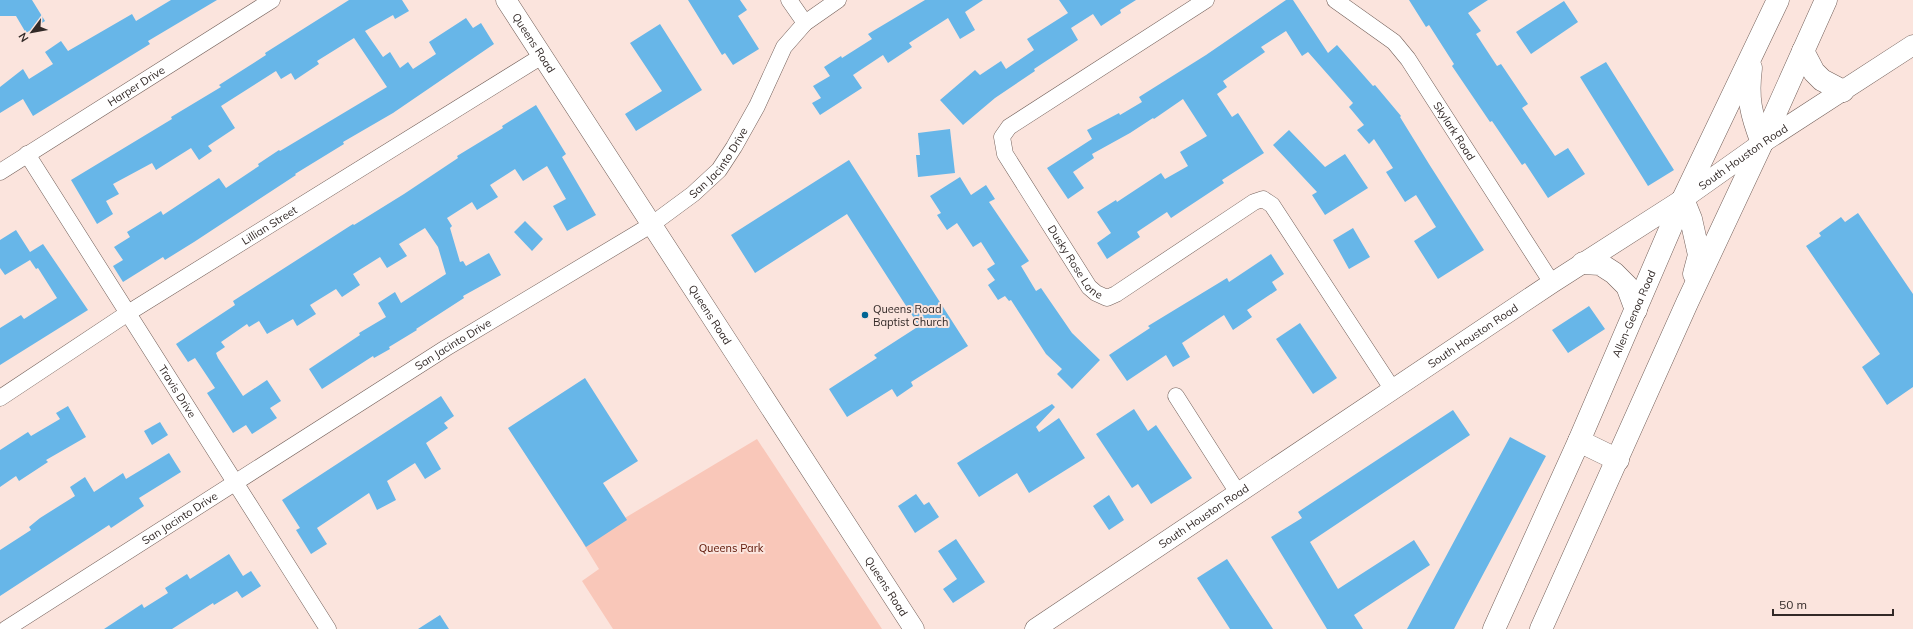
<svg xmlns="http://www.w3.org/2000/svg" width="1913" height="629" viewBox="0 0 1913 629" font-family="Mulish,sans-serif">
	<rect width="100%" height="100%" fill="#fbe4dd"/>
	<!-- green -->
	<path fill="#f9c7b9" d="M 757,439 L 882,629 L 613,629 L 582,581 L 599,569 L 583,543 Z"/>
	<!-- building -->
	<path fill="#67b6e8" d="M 0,0 L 32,0 L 45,21 L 26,33 L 16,16 L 0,16 Z
		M 171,0 L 217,0 L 148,41 L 150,44 L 33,116 L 23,99 L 0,113 L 0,87 L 23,69 L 29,79 L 53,64 L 45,52 L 61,41 L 68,51 L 132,14 L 136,21 Z
		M 349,0 L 402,0 L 409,11 L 395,19 L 393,15 L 365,31 L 383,57 L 390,52 L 400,68 L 408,62 L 413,69 L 436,54 L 429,42 L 466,18 L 473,28 L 481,23 L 494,44 L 393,113 L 343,142 L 344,144 L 295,174 L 296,175 L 194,242 L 165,260 L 163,257 L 123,282 L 113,266 L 123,260 L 114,247 L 130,237 L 127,232 L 161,211 L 163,215 L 219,178 L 226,188 L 259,166 L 258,164 L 279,150 L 280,151 L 387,87 L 354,38 L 317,61 L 319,64 L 295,80 L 291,73 L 281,79 L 276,71 L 221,106 L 235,128 L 208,146 L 212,151 L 199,160 L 191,148 L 156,170 L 152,163 L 113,184 L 119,194 L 106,201 L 113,214 L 97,224 L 71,180 L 172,119 L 171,117 L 221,87 L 219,85 L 266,55 L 265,53 Z
		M 688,0 L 740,0 L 747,10 L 738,16 L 759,49 L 733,65 L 725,53 L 722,55 Z
		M 925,0 L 983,0 L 965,12 L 975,30 L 960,39 L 948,18 L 909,43 L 912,47 L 888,63 L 883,55 L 853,75 L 862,88 L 820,115 L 812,103 L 821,98 L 813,86 L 830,76 L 824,67 L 841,56 L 842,58 L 872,39 L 868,34 Z
		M 1059,0 L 1136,0 L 1120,10 L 1121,13 L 1101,26 L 1093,14 L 1071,28 L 1078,40 L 1034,69 L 1035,71 L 995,98 L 963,125 L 940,100 L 975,70 L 980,75 L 1001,61 L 1006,69 L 1034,50 L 1027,39 L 1068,13 Z
		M 1286,0 L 1293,0 L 1328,53 L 1337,45 L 1373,86 L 1375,85 L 1401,116 L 1400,117 L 1429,164 L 1484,250 L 1438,279 L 1414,241 L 1436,227 L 1416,195 L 1405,202 L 1386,172 L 1393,168 L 1374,139 L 1369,144 L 1357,130 L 1364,125 L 1349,107 L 1353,103 L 1308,52 L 1302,56 L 1286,31 L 1261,47 L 1265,52 L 1223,81 L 1227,87 L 1217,94 L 1232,117 L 1238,113 L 1264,153 L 1222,180 L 1224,183 L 1171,218 L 1167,212 L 1137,232 L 1140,237 L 1107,259 L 1097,243 L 1111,233 L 1097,212 L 1116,200 L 1117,202 L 1161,173 L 1165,179 L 1188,166 L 1180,152 L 1207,136 L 1183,99 L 1154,119 L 1153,118 L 1130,133 L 1092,154 L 1094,158 L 1073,172 L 1084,188 L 1068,199 L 1047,168 L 1092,139 L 1087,130 L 1119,113 L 1120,115 L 1142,102 L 1139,97 L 1206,55 Z
		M 1409,0 L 1488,0 L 1468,13 L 1481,31 L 1476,34 L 1497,66 L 1501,64 L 1528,104 L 1522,108 L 1555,156 L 1568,148 L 1585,174 L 1548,198 L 1525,163 L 1522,165 L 1492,121 L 1490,122 L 1452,66 L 1454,64 L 1429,25 L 1426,27 Z
		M 1564,1 L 1578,22 L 1531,54 L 1516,32 Z
		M 660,24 L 702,90 L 636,131 L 625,114 L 662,91 L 630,43 Z
		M 1606,62 L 1674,170 L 1648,186 L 1580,77 Z
		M 536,105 L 566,154 L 562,157 L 596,215 L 567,231 L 553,206 L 566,199 L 547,166 L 523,181 L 515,169 L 490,185 L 498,197 L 477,210 L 472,202 L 447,218 L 452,226 L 450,228 L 460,262 L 463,261 L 466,266 L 489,253 L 501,275 L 463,296 L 464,298 L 416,329 L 417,330 L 389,347 L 390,349 L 374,358 L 373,356 L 322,389 L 309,369 L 360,335 L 359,333 L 386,317 L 378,303 L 395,292 L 401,303 L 446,274 L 438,247 L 425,228 L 399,244 L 407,256 L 387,268 L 380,257 L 353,274 L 360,285 L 342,297 L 336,289 L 310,305 L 316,314 L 297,326 L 293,319 L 267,334 L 259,321 L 249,327 L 247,324 L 221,342 L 225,347 L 216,353 L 218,358 L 243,396 L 267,380 L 281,401 L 270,408 L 277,418 L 252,434 L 246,425 L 233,433 L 207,393 L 215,388 L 195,358 L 188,362 L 176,344 L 235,305 L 233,301 L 353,224 L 354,225 L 404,194 L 458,158 L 457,156 L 503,128 L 502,126 Z
		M 950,129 L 955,173 L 918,177 L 916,155 L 920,155 L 918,133 Z
		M 1289,130 L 1325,167 L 1345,154 L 1368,188 L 1325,215 L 1312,195 L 1317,192 L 1273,145 Z
		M 849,160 L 968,346 L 911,382 L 913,386 L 897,397 L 892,389 L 847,417 L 829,389 L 877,358 L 874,355 L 919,326 L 847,214 L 755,273 L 731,235 Z
		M 960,177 L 971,195 L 986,185 L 995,199 L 989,202 L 1029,261 L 1021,266 L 1036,291 L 1041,288 L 1072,333 L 1100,360 L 1072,389 L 1057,374 L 1062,369 L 1046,354 L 1011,300 L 1009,301 L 1005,296 L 998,300 L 988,285 L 995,280 L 987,269 L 995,264 L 981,242 L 973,247 L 957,223 L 947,230 L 937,215 L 941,213 L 930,196 Z
		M 1858,213 L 1913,294 L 1913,387 L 1887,405 L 1862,367 L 1880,354 L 1806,246 L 1821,236 L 1819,233 L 1841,217 L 1845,222 Z
		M 525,221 L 543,239 L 532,251 L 514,232 Z
		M 1353,228 L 1370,257 L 1349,269 L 1333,240 Z
		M 16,230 L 30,252 L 43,244 L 88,310 L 0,365 L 0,328 L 21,315 L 24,319 L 57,298 L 38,268 L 36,269 L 30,260 L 5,275 L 0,268 L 0,240 Z
		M 1271,254 L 1284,274 L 1272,282 L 1277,290 L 1247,310 L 1252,317 L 1233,330 L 1224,315 L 1182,343 L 1190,357 L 1173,367 L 1166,355 L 1127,381 L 1109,355 L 1150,328 L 1148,326 L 1227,278 L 1229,282 Z
		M 1589,306 L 1605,329 L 1568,353 L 1552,330 Z
		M 1300,323 L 1337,378 L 1313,394 L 1276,339 Z
		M 585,378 L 638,461 L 603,483 L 627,520 L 586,547 L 508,428 Z
		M 441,396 L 454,416 L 444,423 L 448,428 L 426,443 L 441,469 L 425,479 L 415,463 L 387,481 L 396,500 L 377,510 L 369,493 L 317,528 L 327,544 L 311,554 L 296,530 L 300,528 L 282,500 Z
		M 1052,404 L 1055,407 L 1036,427 L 1039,432 L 1059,418 L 1085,458 L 1029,493 L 1017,473 L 979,497 L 957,463 Z
		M 68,406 L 86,437 L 46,460 L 48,462 L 19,481 L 16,476 L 0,487 L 0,450 L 28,432 L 31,436 L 60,419 L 56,413 Z
		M 1134,409 L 1148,431 L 1156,425 L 1192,478 L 1151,504 L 1138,484 L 1132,488 L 1096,434 Z
		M 1453,410 L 1470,435 L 1310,542 L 1338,589 L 1414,540 L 1430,565 L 1354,615 L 1363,629 L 1327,629 L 1271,537 L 1302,518 L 1298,512 Z
		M 160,422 L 168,435 L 152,445 L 144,431 Z
		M 1510,437 L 1546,456 L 1454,629 L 1407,629 Z
		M 169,453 L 181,472 L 139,498 L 144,506 L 111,528 L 109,525 L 0,596 L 0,550 L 31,530 L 29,527 L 40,518 L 75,496 L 70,487 L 85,477 L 94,492 L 123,473 L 126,479 Z
		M 916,494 L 924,505 L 929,502 L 939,517 L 915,533 L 898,506 Z
		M 1109,495 L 1124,520 L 1109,530 L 1093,506 Z
		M 956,539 L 985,582 L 953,603 L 943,589 L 957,579 L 938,551 Z
		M 229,554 L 243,576 L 251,571 L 261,586 L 242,598 L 237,591 L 214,605 L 213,603 L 172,629 L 104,629 L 142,604 L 144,608 L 168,593 L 165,588 L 187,574 L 190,579 Z
		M 1227,559 L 1273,629 L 1230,629 L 1197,578 Z
		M 440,615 L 449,629 L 418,629 Z"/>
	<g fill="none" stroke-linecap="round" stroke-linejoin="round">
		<!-- minor casing -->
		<g stroke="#73605a" stroke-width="17">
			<g id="minor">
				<path d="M 789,0 L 805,23"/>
				<path id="s1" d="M 1206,0 L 1009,127 L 1002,137 L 1005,154 L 1089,287 L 1096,293 L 1107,298 L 1116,294 L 1254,202 L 1263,199 L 1272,205 L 1393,390"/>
				<path id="s2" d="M 1335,0 L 1394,42 L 1408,59 L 1552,283"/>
				<path id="s3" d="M 27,154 L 328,629"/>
				<path id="s4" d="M 0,172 L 272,0"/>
				<path d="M 1176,396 L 1238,493"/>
				<path id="s5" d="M 0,398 L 128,313 L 542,56"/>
				<path id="s6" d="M 6,629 L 446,348 L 651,225 L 693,194 L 719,170 L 734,147 L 757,106 L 784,47 L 805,23 L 838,0"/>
			</g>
		</g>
		<!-- tertiary casing -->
		<g stroke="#73605a" stroke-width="21">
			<g id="tertiary">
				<path id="s7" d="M 506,0 L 914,629"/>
				<path id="s8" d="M 1035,629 L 1552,283 L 1683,199 L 1762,143 L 1913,45"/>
			</g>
		</g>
		<!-- secondary casing -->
		<g stroke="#73605a" stroke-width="23">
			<g id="secondary">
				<path d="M 1803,51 L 1814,72 L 1822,80 L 1843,91"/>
				<path d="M 1751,68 C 1747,99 1751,114 1762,143"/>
				<path d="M 1683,199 L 1691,219 L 1699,255 L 1694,274"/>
				<path d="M 1583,263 L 1600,264 L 1614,273 L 1627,286 L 1636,310"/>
				<path d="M 1579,441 L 1618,460"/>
				<path id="s9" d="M 1494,629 L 1579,441 L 1683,199 L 1778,0"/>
				<path d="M 1541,629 L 1687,303 L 1762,143 L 1826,0"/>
			</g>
		</g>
		<!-- minor -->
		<use href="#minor" stroke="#fff" stroke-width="16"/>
		<!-- tertiary -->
		<use href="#tertiary" stroke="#fff" stroke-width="20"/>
		<!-- secondary -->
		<use href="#secondary" stroke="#fff" stroke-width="22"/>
	</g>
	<!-- markers -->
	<circle fill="#006493" stroke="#fbe4dd" stroke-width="1.5" cx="865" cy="315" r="4"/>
	<g text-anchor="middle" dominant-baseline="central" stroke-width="4" stroke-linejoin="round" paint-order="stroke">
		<!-- street labels -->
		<g font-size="11" fill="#322927" stroke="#fbe4dd">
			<text stroke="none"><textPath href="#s7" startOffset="51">Queens Road</textPath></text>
			<text stroke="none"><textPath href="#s4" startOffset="161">Harper Drive</textPath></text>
			<text stroke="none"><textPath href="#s2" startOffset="180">Skylark Road</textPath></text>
			<text stroke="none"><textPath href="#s8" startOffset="851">South Houston Road</textPath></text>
			<text stroke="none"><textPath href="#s6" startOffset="854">San Jacinto Drive</textPath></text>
			<text stroke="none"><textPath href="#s5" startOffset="320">Lillian Street</textPath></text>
			<text stroke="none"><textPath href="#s1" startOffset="393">Dusky Rose Lane</textPath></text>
			<text stroke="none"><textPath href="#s9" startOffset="345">Allen-Genoa Road</textPath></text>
			<text stroke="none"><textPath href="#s7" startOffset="375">Queens Road</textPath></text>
			<text stroke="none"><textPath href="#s8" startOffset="527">South Houston Road</textPath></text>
			<text stroke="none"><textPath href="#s6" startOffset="530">San Jacinto Drive</textPath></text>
			<text stroke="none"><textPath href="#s3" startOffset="281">Travis Drive</textPath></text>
			<text stroke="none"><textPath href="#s8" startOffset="203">South Houston Road</textPath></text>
			<text stroke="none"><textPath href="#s6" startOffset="206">San Jacinto Drive</textPath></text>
			<text stroke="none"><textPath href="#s7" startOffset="699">Queens Road</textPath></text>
		</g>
		<!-- poi labels -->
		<g font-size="11" fill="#322927" stroke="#fbe4dd" text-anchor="start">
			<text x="873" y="309">Queens Road<tspan x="873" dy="13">Baptist Church</tspan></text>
		</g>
		<!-- park labels -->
		<g font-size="11" fill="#5b1100" stroke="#fbe4dd">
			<text x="731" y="548">Queens Park</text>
		</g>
	</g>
	<!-- north arrow -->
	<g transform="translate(32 32) rotate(238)" stroke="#fbe4dd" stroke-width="3" paint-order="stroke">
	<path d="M0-3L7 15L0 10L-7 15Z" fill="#322927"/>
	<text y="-6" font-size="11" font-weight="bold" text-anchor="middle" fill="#322927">N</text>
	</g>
	<!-- scale -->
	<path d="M1773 609v6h120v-6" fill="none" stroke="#322927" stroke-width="2"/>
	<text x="1779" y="609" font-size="12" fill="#322927" stroke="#fbe4dd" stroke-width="3" paint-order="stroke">50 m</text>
</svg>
